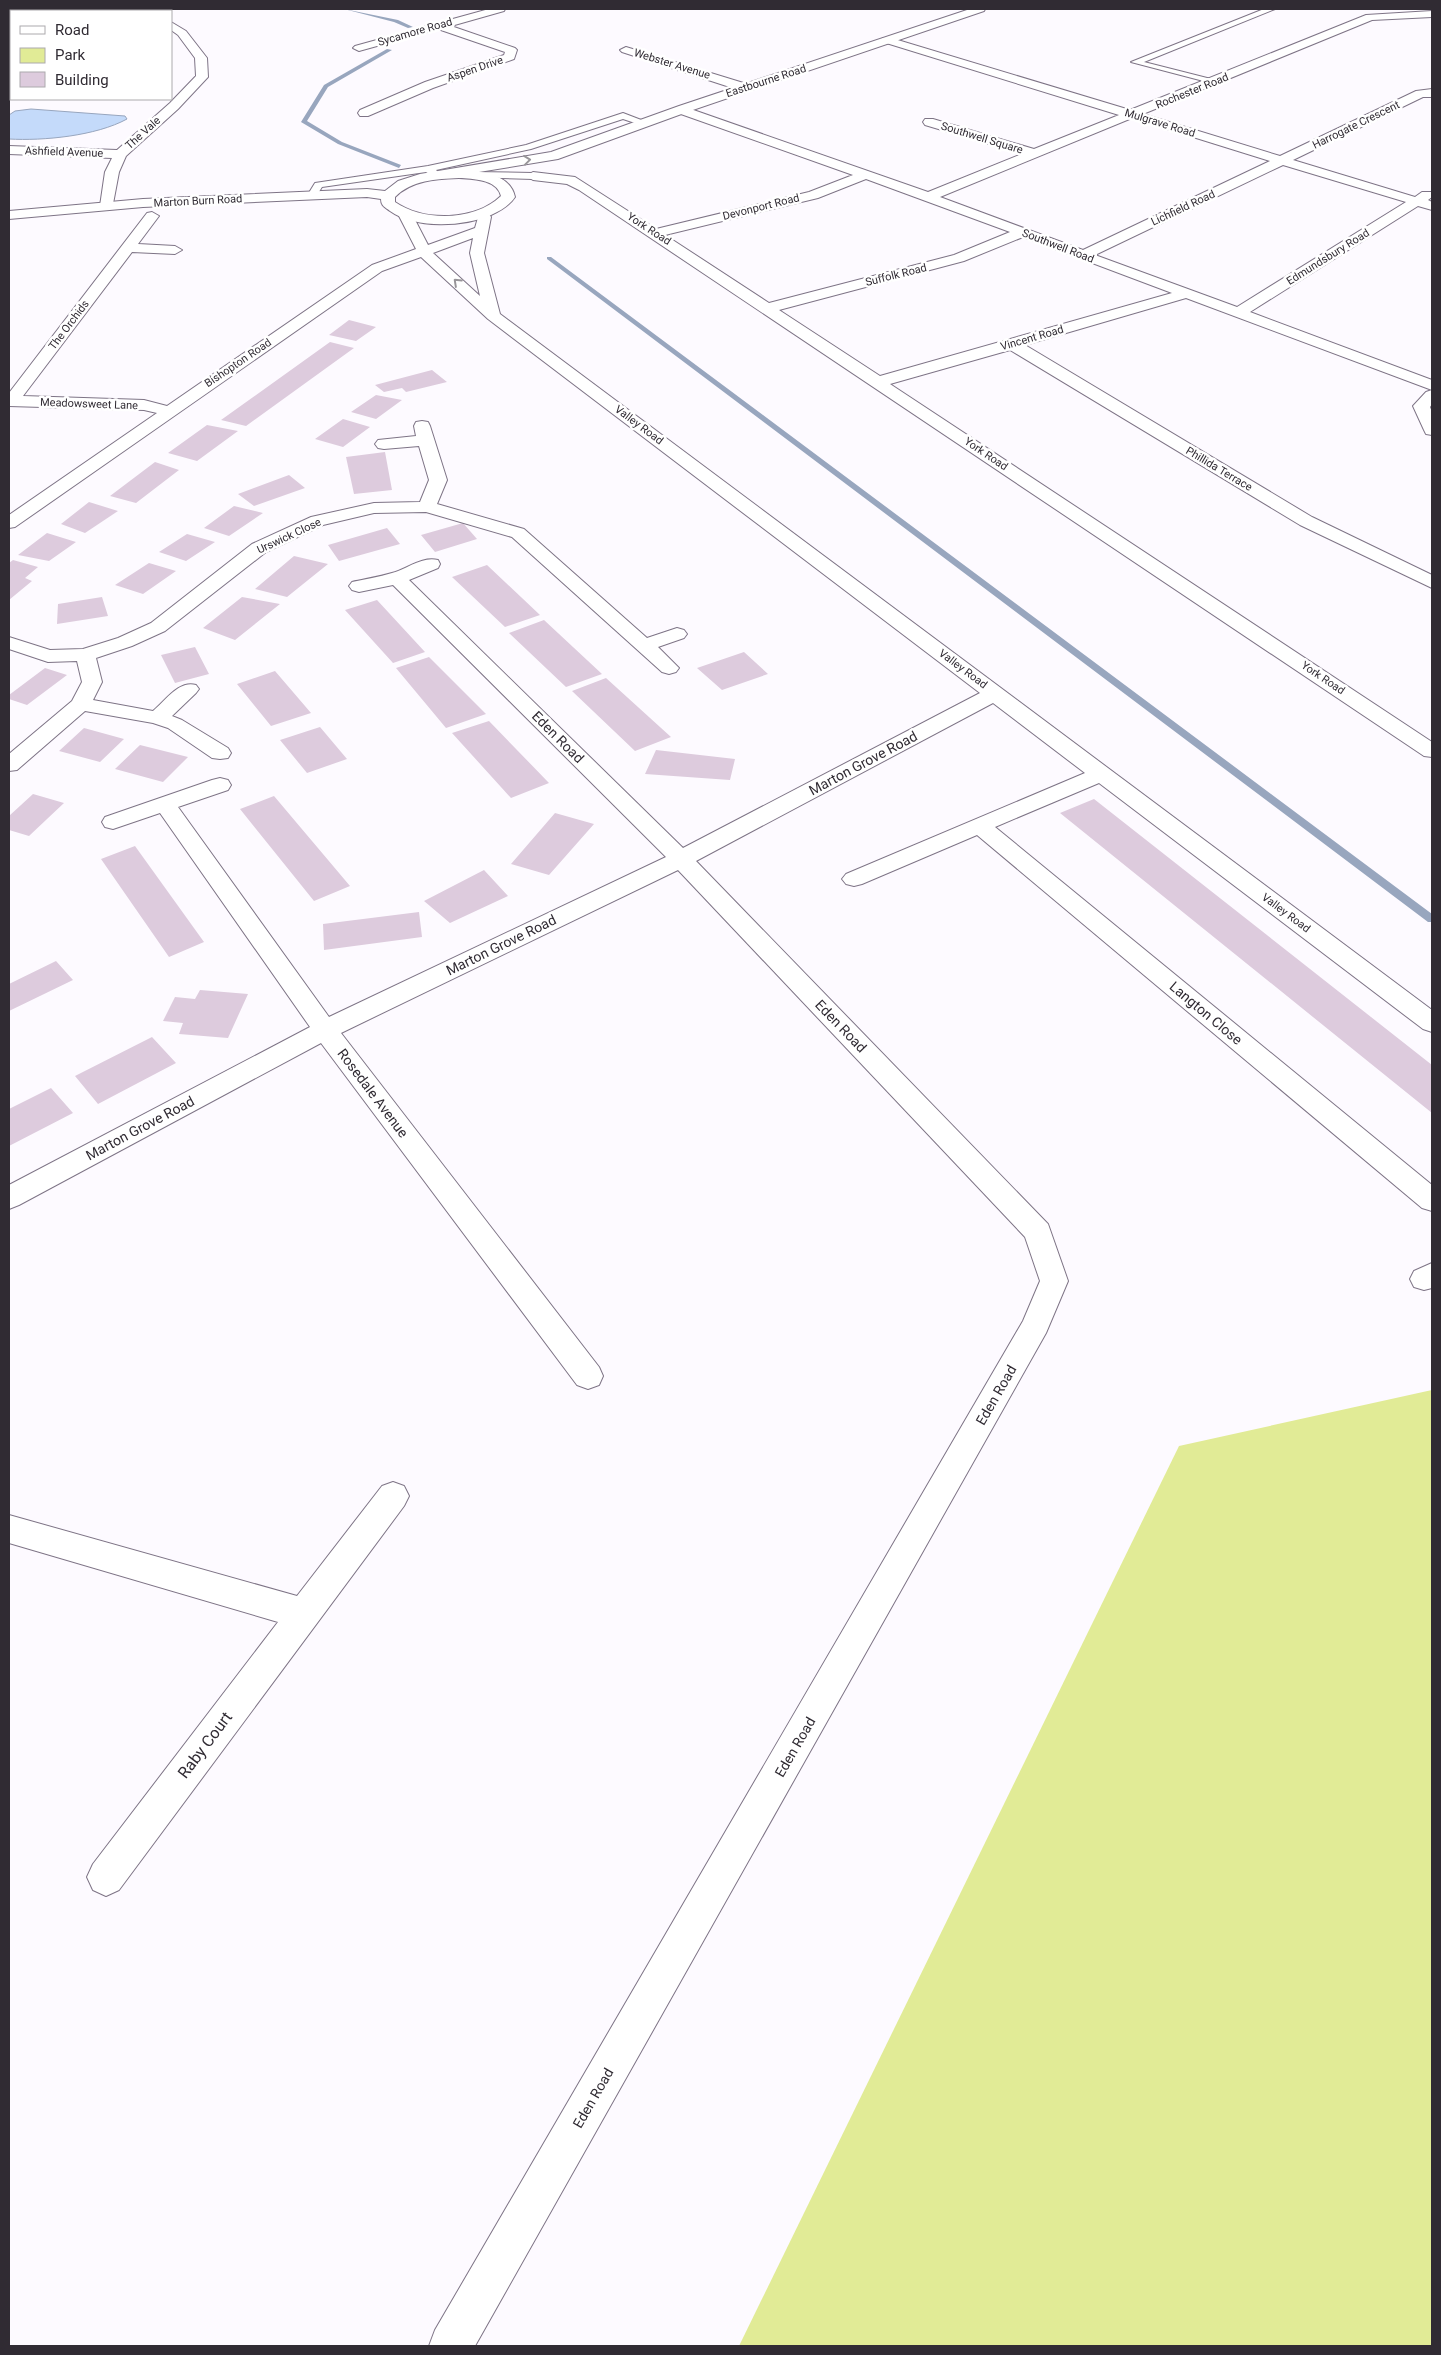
<svg xmlns="http://www.w3.org/2000/svg" width="1441" height="2355" viewBox="0 0 1441 2355" font-family="Roboto,sans-serif">
	<rect width="100%" height="100%" fill="#fdfaff"/>
	<!-- green -->
	<path fill="#e1eb96" d="M 1432,1390 L 1432,2346 L 739,2346 L 1179,1446 Z"/>
	<!-- water -->
	<path fill="#c4dafa" stroke="#98a6be" d="M 31,109 L 125,116 L 127,119 C 96,136 43,141 9,139 L 9,115 L 15,111 Z"/>
	<g fill="none" stroke-linecap="round" stroke-linejoin="round">
		<!-- stream -->
		<path fill="#98a6be" fill-rule="evenodd" d="M 344,9 L 398,20 L 413,27 L 408,28 L 394,22 Z
			M 387,49 L 392,50 L 328,87 L 307,121 L 342,142 L 401,165 L 399,168 L 338,144 L 301,122 L 324,85 Z
			M 547,257 L 551,257 L 1432,914 L 1432,922 L 1428,922 L 547,259 Z"/>
	</g>
	<!-- building -->
	<path fill="#ddcbdd" d="M 349,320 L 376,327 L 356,341 L 329,335 Z
		M 330,342 L 354,348 L 246,426 L 221,420 Z
		M 432,370 L 447,382 L 406,392 L 402,388 L 384,392 L 375,385 Z
		M 376,395 L 402,400 L 376,419 L 351,412 Z
		M 343,419 L 370,427 L 343,447 L 315,439 Z
		M 207,425 L 238,431 L 197,461 L 168,453 Z
		M 385,452 L 392,490 L 354,494 L 346,457 Z
		M 155,462 L 179,470 L 136,503 L 110,496 Z
		M 289,475 L 305,488 L 254,506 L 238,494 Z
		M 89,502 L 118,511 L 85,533 L 61,524 Z
		M 234,506 L 263,513 L 229,536 L 204,528 Z
		M 463,523 L 477,539 L 435,552 L 421,535 Z
		M 387,528 L 400,544 L 339,561 L 328,545 Z
		M 47,533 L 76,542 L 49,561 L 18,555 Z
		M 187,534 L 215,542 L 186,561 L 159,552 Z
		M 294,556 L 328,564 L 287,597 L 255,589 Z
		M 13,560 L 38,567 L 25,578 L 32,581 L 9,600 L 9,563 Z
		M 149,563 L 176,571 L 143,594 L 115,585 Z
		M 487,565 L 540,615 L 505,627 L 452,577 Z
		M 102,597 L 108,616 L 57,624 L 58,604 Z
		M 242,597 L 280,604 L 235,640 L 203,628 Z
		M 377,600 L 425,652 L 393,663 L 345,610 Z
		M 544,620 L 602,674 L 566,687 L 509,633 Z
		M 195,647 L 209,674 L 175,683 L 161,655 Z
		M 744,652 L 768,674 L 722,690 L 697,668 Z
		M 429,657 L 486,714 L 446,728 L 396,668 Z
		M 45,668 L 67,675 L 27,705 L 9,699 L 9,695 Z
		M 275,671 L 311,713 L 271,726 L 237,684 Z
		M 606,678 L 671,737 L 635,751 L 572,691 Z
		M 489,721 L 549,783 L 511,798 L 452,733 Z
		M 320,727 L 347,759 L 307,773 L 280,740 Z
		M 84,728 L 124,739 L 100,762 L 59,751 Z
		M 140,745 L 188,757 L 163,782 L 115,769 Z
		M 656,750 L 735,759 L 730,780 L 645,774 Z
		M 33,794 L 64,803 L 29,836 L 9,830 L 9,816 Z
		M 274,796 L 350,886 L 314,901 L 240,809 Z
		M 1094,799 L 1432,1065 L 1432,1113 L 1060,813 Z
		M 555,813 L 594,824 L 549,875 L 511,864 Z
		M 135,846 L 204,942 L 169,957 L 101,859 Z
		M 484,870 L 508,896 L 450,923 L 424,901 Z
		M 419,912 L 422,937 L 324,950 L 323,924 Z
		M 56,961 L 73,980 L 9,1011 L 9,984 Z
		M 200,990 L 248,994 L 228,1038 L 179,1034 L 183,1023 L 163,1021 L 175,997 L 195,999 Z
		M 152,1037 L 176,1063 L 98,1104 L 75,1076 Z
		M 51,1088 L 73,1113 L 9,1146 L 9,1109 Z"/>
	<g fill="none" stroke-linecap="round" stroke-linejoin="round">
		<!-- service casing -->
		<g stroke="#7e7486" stroke-width="2">
			<path id="service" d="M 1264,9 L 1275,9 L 1144,62 L 1215,80 L 1215,84 L 1131,62 Z
				M 623,113 L 649,123 L 644,126 L 623,119 L 531,149 L 436,170 L 441,175 L 436,178 L 426,172 L 322,187 L 315,198 L 312,199 L 307,196 L 315,183 L 428,166 L 526,145 Z
				M 472,172 L 533,173 L 538,176 L 533,179 L 469,177 L 469,173 Z"/>
		</g>
		<!-- minor casing -->
		<g stroke="#7e7486" stroke-width="2">
			<path id="minor" d="M 141,9 L 155,9 L 156,11 L 142,11 Z
				M 489,9 L 505,9 L 504,11 L 451,26 L 515,48 L 517,50 L 514,59 L 433,88 L 368,116 L 360,116 L 358,113 L 360,110 L 425,82 L 504,55 L 505,52 L 438,29 L 359,51 L 353,48 L 355,46 Z
				M 1432,11 L 1432,17 L 1372,20 L 1143,114 L 1280,156 L 1416,91 L 1432,89 L 1432,97 L 1423,97 L 1293,160 L 1415,197 L 1422,192 L 1432,192 L 1432,197 L 1428,200 L 1432,202 L 1432,210 L 1418,206 L 1250,312 L 1432,380 L 1432,390 L 1186,298 L 1025,345 L 1312,517 L 1432,575 L 1432,588 L 1300,525 L 1010,350 L 890,384 L 1432,742 L 1432,757 L 1424,756 L 579,190 L 567,184 L 533,180 L 526,176 L 533,172 L 575,177 L 656,229 L 809,192 L 853,175 L 678,113 L 676,110 L 682,106 L 928,192 L 1022,154 L 925,125 L 923,122 L 925,119 L 933,119 L 1034,149 L 1119,115 L 883,42 L 881,40 L 883,38 L 891,38 L 1130,110 L 1366,15 ZM 1132,118 L 1270,161 L 1083,250 L 940,197 ZM 1283,165 L 1406,202 L 1237,307 L 1095,255 ZM 866,179 L 1010,232 L 954,255 L 769,303 L 665,235 L 818,198 ZM 1023,237 L 1172,293 L 880,376 L 779,310 L 964,261 Z
				M 171,22 L 186,31 L 207,58 L 208,77 L 178,109 L 126,156 L 119,172 L 112,209 L 102,209 L 100,206 L 105,172 L 112,158 L 9,154 L 9,146 L 117,150 L 170,103 L 196,76 L 195,58 L 178,35 L 171,30 Z
				M 626,47 L 750,85 L 752,88 L 750,91 L 742,91 L 622,52 L 620,50 Z
				M 405,210 L 412,214 L 428,245 L 475,228 L 479,214 L 489,214 L 491,217 L 484,253 L 500,314 L 1432,1010 L 1432,1032 L 1423,1029 L 1099,783 L 995,827 L 1432,1185 L 1432,1211 L 1422,1208 L 977,835 L 862,884 L 854,886 L 846,884 L 842,879 L 846,874 L 1085,773 L 993,703 L 696,861 L 1048,1224 L 1068,1281 L 1046,1333 L 475,2346 L 429,2346 L 435,2330 L 1023,1321 L 1040,1281 L 1025,1237 L 678,870 L 341,1033 L 599,1367 L 603,1376 L 599,1385 L 588,1389 L 577,1385 L 321,1043 L 19,1205 L 9,1209 L 9,1185 L 310,1027 L 160,813 L 113,829 L 105,827 L 102,822 L 105,817 L 212,780 L 220,778 L 228,780 L 231,785 L 228,790 L 178,807 L 329,1017 L 666,857 L 393,585 L 359,592 L 352,590 L 349,586 L 352,582 C 365,579 379,577 392,573 C 407,569 422,556 438,560 L 440,564 L 438,568 L 409,580 L 683,848 L 980,693 L 488,319 L 421,257 L 382,271 L 15,527 L 9,528 L 9,515 L 157,413 L 144,410 L 9,406 L 9,393 L 147,213 L 152,212 L 159,216 L 138,244 L 175,246 L 182,250 L 175,254 L 132,252 L 23,396 L 144,400 L 167,406 L 372,265 L 416,249 L 398,214 ZM 473,238 L 470,253 L 480,296 L 433,253 Z
				M 1432,390 L 1432,404 L 1430,407 L 1432,412 L 1432,435 L 1426,434 L 1424,430 L 1413,406 L 1426,392 Z
				M 422,421 L 428,422 L 430,426 L 447,480 L 437,504 L 524,529 L 647,638 L 677,628 L 684,630 L 687,634 L 684,638 L 658,647 L 679,668 L 676,672 L 669,674 L 662,672 L 512,537 L 426,512 L 374,513 L 323,525 L 266,552 L 165,631 L 132,646 L 96,658 L 102,682 L 93,700 L 153,711 C 166,700 179,680 196,685 L 199,689 L 196,693 L 172,716 L 182,720 L 228,748 L 231,753 L 228,758 L 220,759 L 212,758 L 168,728 L 153,723 L 85,711 L 17,770 L 9,771 L 9,754 L 72,701 L 82,682 L 77,661 L 48,662 L 9,649 L 9,637 L 50,650 L 83,649 L 118,638 L 151,623 L 252,544 L 311,517 L 374,503 L 420,502 L 429,480 L 419,446 L 384,449 L 378,448 L 375,444 L 378,440 L 416,436 L 414,426 L 416,422 Z
				M 1432,1263 L 1432,1288 L 1424,1290 L 1414,1287 L 1410,1279 L 1414,1271 Z
				M 393,1482 L 404,1486 L 409,1496 L 404,1506 L 119,1890 L 106,1896 L 93,1890 L 87,1877 L 93,1864 L 278,1622 L 9,1543 L 9,1515 L 297,1596 L 382,1486 Z"/>
		</g>
		<!-- tertiary casing -->
		<g stroke="#7e7486" stroke-width="2">
			<path id="tertiary" d="M 970,9 L 985,9 L 984,11 L 687,112 L 558,159 L 479,172 C 495,175 511,179 515,197 C 509,206 500,211 491,215 C 463,227 415,229 390,211 C 385,207 381,206 381,199 L 367,197 L 143,207 L 9,219 L 9,211 L 143,199 L 367,189 L 385,191 L 398,181 L 420,174 L 551,152 L 679,106 ZM 459,178 C 473,179 497,179 501,196 C 475,221 424,222 395,202 L 395,197 C 412,180 436,179 459,178 Z"/>
		</g>
		<!-- service -->
		<use href="#service" fill="#fff" fill-rule="evenodd"/>
		<!-- minor -->
		<use href="#minor" fill="#fff" fill-rule="evenodd"/>
		<!-- tertiary -->
		<use href="#tertiary" fill="#fff" fill-rule="evenodd"/>
	</g>
	<!-- one-way arrows -->
	<defs><path id="oneway-chevron" d="M-2-3.5L2.5 0L-2 3.5" fill="none" stroke-width="1.6" stroke-linecap="round" stroke-linejoin="round" transform="scale(1.25)"/></defs>
	<g stroke="#989599">
		<use href="#oneway-chevron" transform="translate(527 160) rotate(-7)"/>
		<use href="#oneway-chevron" transform="translate(457 282) rotate(-137)"/>
	</g>
	<g text-anchor="middle" dominant-baseline="central" stroke-width="5" stroke-linejoin="round" paint-order="stroke">
		<!-- far-street labels -->
		<g font-size="11" fill="#302b33" stroke="#fff">
			<text transform="translate(415 32) rotate(-16)">Sycamore Road</text>
			<text transform="translate(672 64) rotate(17)">Webster Avenue</text>
			<text transform="translate(475 69) rotate(-19)">Aspen Drive</text>
			<text transform="translate(766 81) rotate(-18)">Eastbourne Road</text>
			<text transform="translate(1192 91) rotate(-22)">Rochester Road</text>
			<text transform="translate(1160 123) rotate(17)">Mulgrave Road</text>
			<text transform="translate(1356 125) rotate(-26)">Harrogate Crescent</text>
			<text transform="translate(143 133) rotate(-42)">The Vale</text>
			<text transform="translate(982 138) rotate(17)">Southwell Square</text>
			<text transform="translate(64 152) rotate(2)">Ashfield Avenue</text>
			<text transform="translate(198 201) rotate(-3)">Marton Burn Road</text>
			<text transform="translate(761 207) rotate(-14)">Devonport Road</text>
			<text transform="translate(1183 208) rotate(-25)">Lichfield Road</text>
			<text transform="translate(649 229) rotate(33)">York Road</text>
			<text transform="translate(1058 246) rotate(21)">Southwell Road</text>
			<text transform="translate(1328 257) rotate(-32)">Edmundsbury Road</text>
			<text transform="translate(896 275) rotate(-14)">Suffolk Road</text>
			<text transform="translate(69 325) rotate(-53)">The Orchids</text>
			<text transform="translate(1032 338) rotate(-16)">Vincent Road</text>
			<text transform="translate(238 363) rotate(-34)">Bishopton Road</text>
			<text transform="translate(89 404) rotate(2)">Meadowsweet Lane</text>
			<text transform="translate(639 425) rotate(37)">Valley Road</text>
			<text transform="translate(986 454) rotate(34)">York Road</text>
			<text transform="translate(1219 469) rotate(31)">Phillida Terrace</text>
			<text transform="translate(289 536) rotate(-25)">Urswick Close</text>
			<text transform="translate(963 669) rotate(37)">Valley Road</text>
			<text transform="translate(1323 678) rotate(34)">York Road</text>
			<text transform="translate(1286 913) rotate(37)">Valley Road</text>
		</g>
		<!-- street labels -->
		<g font-size="14" fill="#302b33" stroke="#fff">
			<text transform="translate(558 737) rotate(45)">Eden Road</text>
			<text transform="translate(863 763) rotate(-28)">Marton Grove Road</text>
			<text transform="translate(501 945) rotate(-26)">Marton Grove Road</text>
			<text transform="translate(1206 1013) rotate(40)">Langton Close</text>
			<text transform="translate(841 1026) rotate(46)">Eden Road</text>
			<text transform="translate(373 1093) rotate(53)">Rosedale Avenue</text>
			<text transform="translate(140 1128) rotate(-28)">Marton Grove Road</text>
			<text transform="translate(996 1395) rotate(-60)">Eden Road</text>
			<text transform="translate(795 1747) rotate(-60)">Eden Road</text>
			<text transform="translate(593 2098) rotate(-60)">Eden Road</text>
		</g>
		<!-- near-street labels -->
		<g font-size="16" fill="#302b33" stroke="#fff">
			<text transform="translate(205 1745) rotate(-53)">Raby Court</text>
		</g>
	</g>
	<!-- border -->
	<rect width="1441" height="2355" fill="none" stroke="#302b33" stroke-width="20"/>
	<!-- legend -->
	<rect x="10" y="10" width="162" height="90" fill="#ffffff" stroke="#acaaad"/>
	<rect x="20" y="26" width="25" height="8" fill="#ffffff" stroke="#acaaad"/>
	<text x="55" y="35" font-size="15" fill="#302b33">Road</text>
	<rect x="20" y="48" width="25" height="15" fill="#e1eb96" stroke="#acaaad"/>
	<text x="55" y="60" font-size="15" fill="#302b33">Park</text>
	<rect x="20" y="72" width="25" height="15" fill="#ddcbdd" stroke="#acaaad"/>
	<text x="55" y="85" font-size="15" fill="#302b33">Building</text>
</svg>
